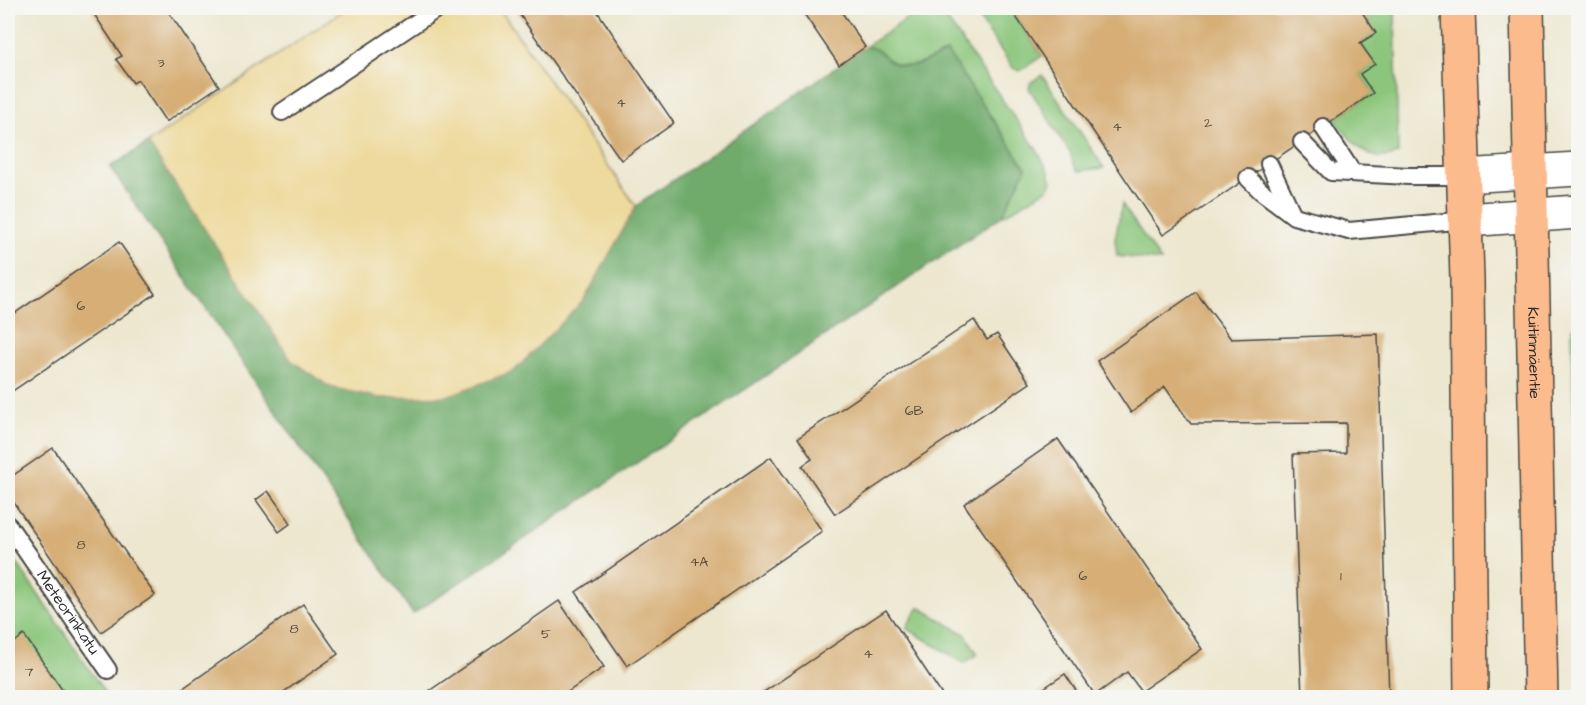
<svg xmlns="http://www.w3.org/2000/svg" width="1586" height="705" viewBox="0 0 1586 705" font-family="'Architects Daughter',sans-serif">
	<rect width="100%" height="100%" fill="#f6f6f2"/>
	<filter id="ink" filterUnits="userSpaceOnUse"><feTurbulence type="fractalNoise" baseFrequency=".0167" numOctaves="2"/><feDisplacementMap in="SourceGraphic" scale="12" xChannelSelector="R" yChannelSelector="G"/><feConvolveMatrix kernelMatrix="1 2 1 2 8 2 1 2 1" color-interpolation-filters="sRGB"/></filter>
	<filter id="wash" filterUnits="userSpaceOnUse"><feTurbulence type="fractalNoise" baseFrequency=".008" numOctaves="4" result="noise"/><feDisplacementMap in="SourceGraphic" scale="24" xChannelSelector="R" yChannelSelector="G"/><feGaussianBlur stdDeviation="1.35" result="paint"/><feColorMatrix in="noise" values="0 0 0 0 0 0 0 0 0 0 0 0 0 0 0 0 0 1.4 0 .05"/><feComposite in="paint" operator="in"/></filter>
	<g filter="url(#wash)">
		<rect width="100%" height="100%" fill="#ede7cf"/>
		<!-- green -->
		<path fill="#8bc67c" stroke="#5b7854" stroke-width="1.5" d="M 916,8 L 939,8 L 1035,147 L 1048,170 L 1052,182 L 1048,189 L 1002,216 L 1026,168 L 947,52 C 930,59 911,72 893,63 C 881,56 881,47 865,47 L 918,11 Z
			M 972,8 L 1010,8 L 1042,56 L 1020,71 L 1013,68 Z
			M 1369,8 L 1395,8 L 1398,154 C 1368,167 1350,140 1335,119 L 1373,93 L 1360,74 L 1374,64 L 1360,43 L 1375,33 L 1362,12 Z
			M 1042,75 L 1104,168 L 1079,171 L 1075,167 L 1070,153 L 1029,88 L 1031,82 Z
			M 1122,204 L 1161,261 L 1117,256 L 1115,239 Z
			M 1572,328 L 1578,328 L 1578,669 Z
			M 8,550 L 108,697 L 8,697 Z
			M 919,607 L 965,634 L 978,654 L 964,663 L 906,628 Z"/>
		<!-- forest -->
		<path fill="#70ab6c" stroke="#4e6b4c" stroke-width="1.5" d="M 865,47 C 881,47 881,56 893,63 C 911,72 930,59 947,52 L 1026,168 L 1002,216 L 413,614 L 110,167 L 148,143 L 291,360 L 330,387 L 380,398 L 447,396 L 584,300 L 636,206 Z"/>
		<!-- sand -->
		<path fill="#eeda9e" stroke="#8c8264" stroke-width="1.5" d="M 347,8 L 386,8 L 390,14 L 401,8 L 499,8 L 636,206 L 584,300 L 514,371 L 447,396 L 380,398 L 330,387 L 291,360 L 148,143 Z"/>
		<g id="blocks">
			<!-- building -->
			<path fill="#d6ae76" d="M 90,8 L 166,8 L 219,86 L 166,122 L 138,80 L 133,83 L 116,59 L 122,56 Z
				M 515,8 L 595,8 L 674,123 L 621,160 Z
				M 800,8 L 839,8 L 865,47 L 839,65 Z
				M 1010,8 L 1369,8 L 1362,12 L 1376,33 L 1360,43 L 1375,64 L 1360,74 L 1373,93 L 1163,235 Z
				M 119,242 L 155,294 L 8,394 L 8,318 Z
				M 1196,292 L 1231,339 L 1378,334 L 1389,698 L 1302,698 L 1293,454 L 1346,453 L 1346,423 L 1191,424 L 1165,387 L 1131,413 L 1097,361 Z
				M 974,320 L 987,340 L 997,334 L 1030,383 L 835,514 L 802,466 L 812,459 L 798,438 Z
				M 1058,439 L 1202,649 L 1141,691 L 1127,672 L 1095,695 L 964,504 Z
				M 53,448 L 155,595 L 101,632 L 8,494 L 8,479 Z
				M 771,457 L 822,531 L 627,666 L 576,592 Z
				M 268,491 L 291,523 L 279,532 L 256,500 Z
				M 559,601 L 604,667 L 559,698 L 419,698 Z
				M 303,604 L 338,654 L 275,698 L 169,698 Z
				M 886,610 L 944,698 L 755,698 Z
				M 24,635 L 68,698 L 8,698 L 8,647 Z
				M 1065,674 L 1081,698 L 1029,698 Z"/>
		</g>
	</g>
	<g filter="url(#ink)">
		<use href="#blocks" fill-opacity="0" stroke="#484744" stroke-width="1.5"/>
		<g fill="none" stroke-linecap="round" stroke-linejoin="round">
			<!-- service casing -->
			<g stroke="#484744" stroke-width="20">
				<g id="service">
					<path d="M 282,112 L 438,8"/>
					<path d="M 1323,127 L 1353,173"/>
					<path d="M 1302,142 L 1331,172 L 1409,176 L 1464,176"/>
					<path d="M 1269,164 L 1292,213"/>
					<path d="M 1248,178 L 1261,191 L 1294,216 L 1349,231 L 1466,220"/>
					<path id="s1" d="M 8,525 L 108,670"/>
				</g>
			</g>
			<!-- tertiary casing -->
			<g stroke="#484744" stroke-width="36">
				<path id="tertiary" d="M 1464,176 L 1578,169
					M 1466,220 L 1578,212"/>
			</g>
			<!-- primary casing -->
			<g stroke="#484744" stroke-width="36">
				<g id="primary">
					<path d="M 1458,8 L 1467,278 L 1471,698"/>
					<path id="s2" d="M 1527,8 L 1541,698"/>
				</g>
			</g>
			<!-- service -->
			<use href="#service" stroke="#fff" stroke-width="16"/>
			<!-- tertiary -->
			<use href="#tertiary" stroke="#fff" stroke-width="33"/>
			<!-- primary -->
			<use href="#primary" stroke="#fbbb8d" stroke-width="33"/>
		</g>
	</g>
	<g text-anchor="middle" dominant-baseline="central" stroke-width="6" stroke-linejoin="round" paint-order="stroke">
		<!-- number labels -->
		<g font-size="14" fill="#564c3e">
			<text x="161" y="63">3</text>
			<text x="621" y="103">4</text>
			<text x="1208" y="123">2</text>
			<text x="1117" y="127">4</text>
			<text x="81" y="306">6</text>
			<text x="914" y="411">6B</text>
			<text x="81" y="545">8</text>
			<text x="699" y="562">4A</text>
			<text x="1083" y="576">6</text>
			<text x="1341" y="576">1</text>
			<text x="294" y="629">8</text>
			<text x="546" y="634">5</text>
			<text x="868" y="654">4</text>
			<text x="29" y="672">7</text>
		</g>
		<!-- street labels -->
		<g font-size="16" fill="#2b2b2b" stroke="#f6f6f2">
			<text stroke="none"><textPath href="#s2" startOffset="345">Kuitinmäentie</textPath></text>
			<text stroke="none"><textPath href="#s1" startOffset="106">Meteorinkatu</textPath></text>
		</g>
	</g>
	<!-- margin -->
	<rect width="1586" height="705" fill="none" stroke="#f6f6f2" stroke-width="30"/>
</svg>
